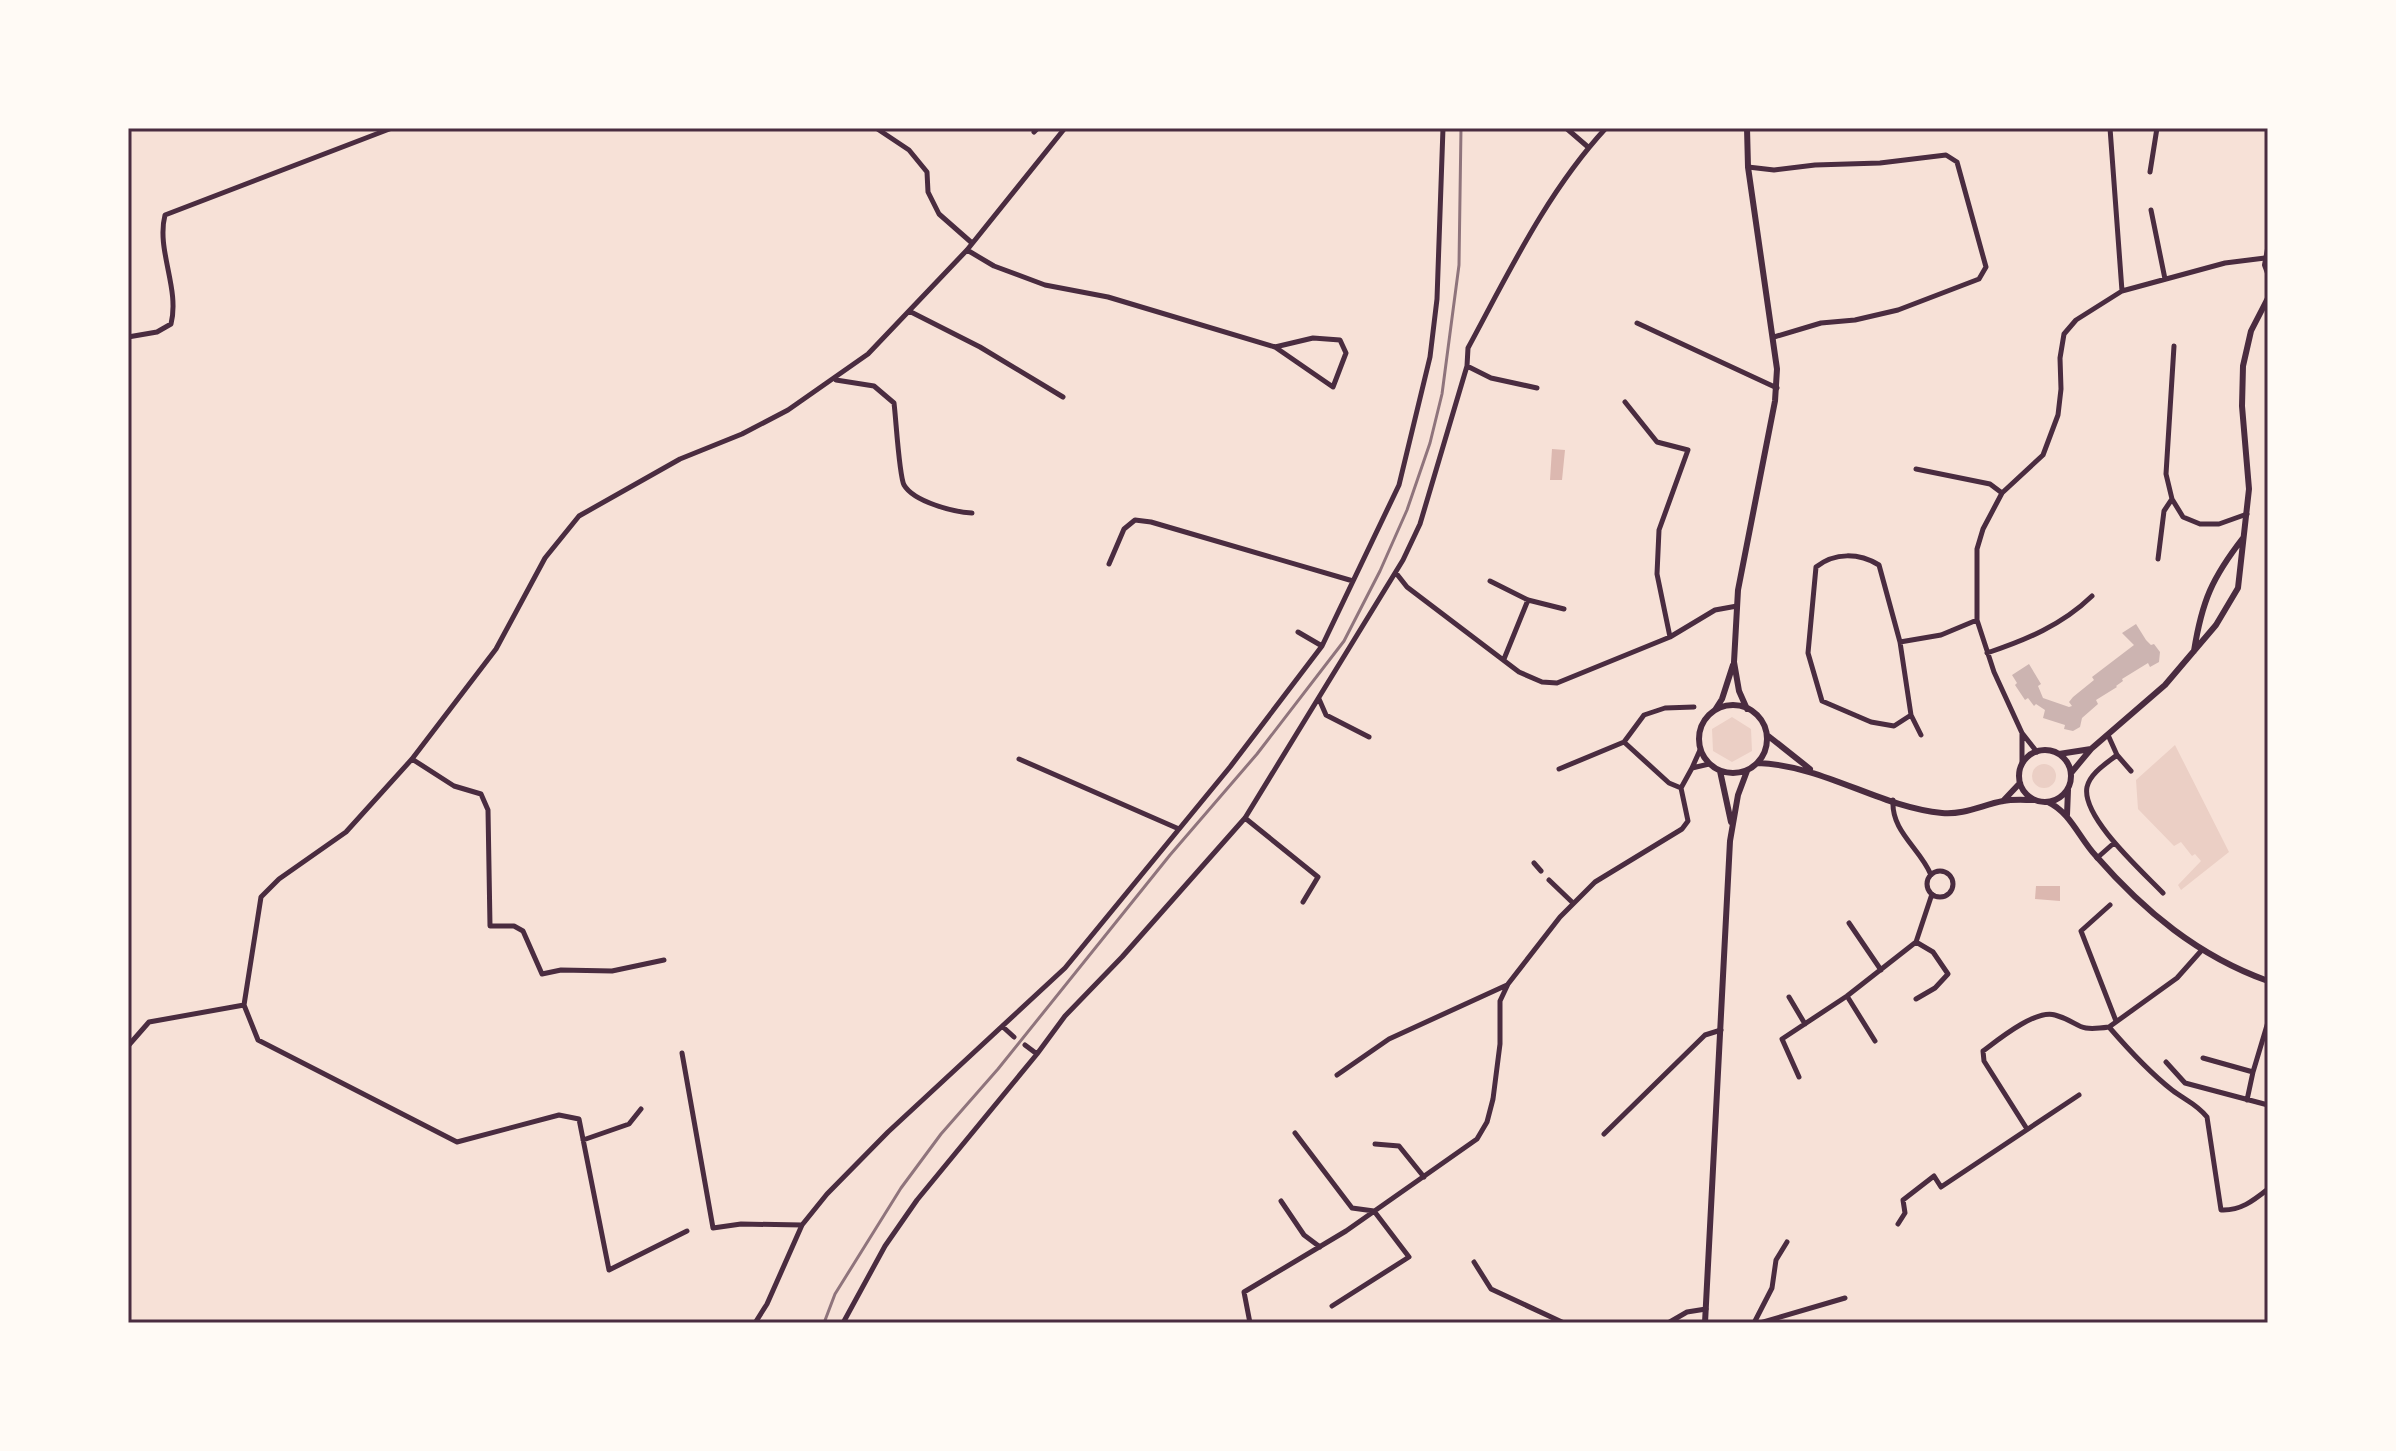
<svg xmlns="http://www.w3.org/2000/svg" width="2396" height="1451" viewBox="0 0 2396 1451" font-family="'Sofia Sans Condensed',sans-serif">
	<rect width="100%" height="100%" fill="#f7e1d7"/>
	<!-- green -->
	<path fill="#ebcfc5" d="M 1732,717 L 1751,729 L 1752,751 L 1732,762 L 1713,751 L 1712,729 Z
		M 2175,745 L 2229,852 L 2181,890 L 2178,885 L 2201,861 L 2195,854 L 2192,856 L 2181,842 L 2174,846 L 2138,809 L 2136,780 Z
		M2032 776a12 12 0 1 1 24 0a12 12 0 1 1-24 0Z"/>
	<!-- water -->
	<path fill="#dcb8b0" d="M 1552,449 L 1565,450 L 1562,480 L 1550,480 Z
		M 2036,886 L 2060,886 L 2060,901 L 2035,899 Z"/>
	<!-- building -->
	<path fill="#ccb4b1" d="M 2136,624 L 2146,640 L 2151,645 L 2154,644 L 2160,652 L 2159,662 L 2150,667 L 2148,663 L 2122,679 L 2123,681 L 2116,686 L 2117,687 L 2096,700 L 2098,704 L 2082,718 L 2080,727 L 2073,731 L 2064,729 L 2065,725 L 2043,718 L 2045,710 L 2036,704 L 2034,706 L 2028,698 L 2025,700 L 2015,685 L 2017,683 L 2012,675 L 2029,664 L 2041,684 L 2038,686 L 2043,698 L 2069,707 L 2072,706 L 2069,702 L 2073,697 L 2094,680 L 2092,677 L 2134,645 L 2122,633 Z"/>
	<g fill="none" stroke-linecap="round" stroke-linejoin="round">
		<!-- minor -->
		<path stroke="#4a2c40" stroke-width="5" d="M 876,128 L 909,150 L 927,172 L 928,192 L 939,214 L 972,243
			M 957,128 L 958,128
			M 1566,128 L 1588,147
			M 2110,128 L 2122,291
			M 1034,132 L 1038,128
			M 1748,167 L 1774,170 L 1815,165 L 1880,163 L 1946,155 L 1957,162 L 1986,267 L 1979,279 L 1898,310 L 1855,320 L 1821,323 L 1774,337
			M 2150,172 L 2157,128
			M 2151,210 L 2165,279
			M 967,250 L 994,266 L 1045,285 L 1108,297 L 1275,347 L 1313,338 L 1340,340 L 1346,353 L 1333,387 L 1275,347
			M 909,311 L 980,347 L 1063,397
			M 1637,323 L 1777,388
			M 128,337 L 157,332 L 171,324 C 180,288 156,250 165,215 L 392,128
			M 2174,346 L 2166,474 L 2172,499 L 2183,517 L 2200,524 L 2219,524 L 2247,514
			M 1467,366 L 1491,378 L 1537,388
			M 836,380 L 874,386 L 894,403 C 896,418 899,475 904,485 C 914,502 954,512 972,513
			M 1625,402 L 1657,442 L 1688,450 L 1659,530 L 1657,574 L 1670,637
			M 1916,469 L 1990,484 L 2002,493
			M 2158,559 L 2164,511 L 2172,499
			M 1109,564 L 1124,529 L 1135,520 L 1151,522 L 1353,581
			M 1396,573 L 1407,587 L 1519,672 L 1542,682 L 1557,683 L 1670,637 L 1715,610 L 1737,606
			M 1490,581 L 1528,600 L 1564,609
			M 1298,632 L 1322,646
			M 1900,642 L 1941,635 L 1977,620
			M 1987,653 C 2026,640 2062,625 2092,596
			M 1504,659 L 1528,600
			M 1319,699 L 1326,715 L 1369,737
			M 1911,715 L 1894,726 L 1871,722 L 1822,701 L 1808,653 L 1816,567 C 1835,552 1859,553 1879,565 L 1900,642 L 1911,715 L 1921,735
			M 2108,735 L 2117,755 L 2131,771
			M 1624,742 L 1669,783 L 1681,788
			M 1700,750 L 1692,768 L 1709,764
			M 2037,752 L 2022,733 L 1994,672 L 1977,620 L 1977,549 L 1983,529 L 2002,493 L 2043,455 L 2058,415 L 2061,389 L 2060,358 L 2064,334 L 2076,320 L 2122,291 L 2225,263 L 2265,258
			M 2117,755 C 2107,763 2090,773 2087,787 C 2081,817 2143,872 2163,893
			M 412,759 L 454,786 L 481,794 L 488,810 L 490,926 L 514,926 L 523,931 L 542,974 L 561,970 L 612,971 L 664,960
			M 1019,759 L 1179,829
			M 2022,764 L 2022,734
			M 1559,769 L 1624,742 L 1644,715 L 1665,708 L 1694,707
			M 1893,800 C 1891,832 1920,848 1931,875
			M 1245,818 L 1318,877 L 1303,902
			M 2097,858 L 2114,843
			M 1534,863 L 1541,871
			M1927 884a13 13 0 1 1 26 0a13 13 0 1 1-26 0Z
			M 1549,880 L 1573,903
			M 2110,905 L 2081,931 L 2116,1021
			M 1849,923 L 1881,970
			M 1916,942 L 1933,952 L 1948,974 L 1935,988 L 1916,999
			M 2201,951 L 2177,978 L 2109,1027 C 2128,1049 2149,1072 2172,1090 C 2185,1100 2197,1104 2207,1117 L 2221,1210 C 2240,1211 2253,1201 2268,1189
			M 1847,996 L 1875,1041
			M 1789,997 L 1805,1024
			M 244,1005 L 258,1040 L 457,1142 L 559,1115 L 579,1119 L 609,1270 L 687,1231
			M 1003,1027 L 1014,1037
			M 1025,1045 L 1037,1054
			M 128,1046 L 149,1022 L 244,1005 L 261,897 L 279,879 L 346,832 L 412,759 L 496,649 L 545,558 L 579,516 L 680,459 L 742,434 L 788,410 L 868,354 L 967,250 L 1065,128
			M 682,1053 L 713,1228 L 741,1224 L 802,1225
			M 2203,1058 L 2253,1072 L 2268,1022
			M 2166,1062 L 2185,1083 L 2268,1105
			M 1337,1075 L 1389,1039 L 1507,985
			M 1799,1077 L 1782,1039 L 1847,996 L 1916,942 L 1932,894
			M 2247,1100 L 2253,1072
			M 2027,1129 L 1984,1061 L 1983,1051 C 1999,1039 2036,1009 2055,1015 C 2083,1023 2073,1032 2109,1027
			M 1295,1133 L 1352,1208 L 1374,1211 L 1409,1257 L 1332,1306
			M 1604,1134 L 1705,1035 L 1721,1030
			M 583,1140 L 629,1124 L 641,1109
			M 1375,1144 L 1399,1146 L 1424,1177
			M 1281,1201 L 1304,1235 L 1320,1247
			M 1898,1224 L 1905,1213 L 1903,1200 L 1934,1176 L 1941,1187 L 2079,1095
			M 1474,1262 L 1491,1289 L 1564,1323
			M 755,1323 L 767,1304 L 802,1225 L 827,1194 L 888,1132 L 1065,968 L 1230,767 L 1322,646 L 1399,485 L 1430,357 L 1437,299 L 1443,128
			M 843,1323 L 885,1246 L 917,1200 L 1037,1054 L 1065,1016 L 1122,957 L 1245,818 L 1403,560 L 1420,524 L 1467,366 L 1468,348 C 1509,272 1547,192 1606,128
			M 1250,1323 L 1244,1292 L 1346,1231 L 1477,1139 L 1487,1122 L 1493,1099 L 1500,1044 L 1500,1001 L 1508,984 L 1560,917 L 1595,882 L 1682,829 L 1688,821 L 1681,788 L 1692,768
			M 1668,1323 L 1687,1312 L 1706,1309
			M 1754,1323 L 1772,1288 L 1776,1260 L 1787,1242
			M 1760,1323 L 1845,1298"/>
		<!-- tertiary -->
		<path stroke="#4a2c40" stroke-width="6" d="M 1747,128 L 1748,167 L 1777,369 L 1775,401 L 1738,590 L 1734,662 L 1739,691 L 1747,709
			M 2268,249 L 2265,265 L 2268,273
			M 2194,651 C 2202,601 2212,578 2243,538
			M1699 739a34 34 0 1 1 68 0a34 34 0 1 1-68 0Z
			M 1715,710 L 1722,699 L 1733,665
			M 1767,735 L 1810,769
			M2019 776a26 26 0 1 1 52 0a26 26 0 1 1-52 0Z
			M 2059,754 L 2091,749
			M 1758,763 C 1826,766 1879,807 1942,813 C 1964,815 1982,805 2003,801 C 2013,799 2024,800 2034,800
			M 1720,771 L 1731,822
			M 2071,773 L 2091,749 L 2165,685 L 2216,625 L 2238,588 L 2249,489 L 2242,406 L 2243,366 L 2251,331 L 2268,298
			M 2003,801 L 2020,783
			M 2048,802 C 2071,813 2079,838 2096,856 C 2144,911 2198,956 2268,981
			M 2067,815 L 2068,790
			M 1705,1323 L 1730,841 L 1738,795 L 1747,771"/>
		<!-- rail -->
		<path stroke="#8f747c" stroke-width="3" d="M 824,1323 L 835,1294 L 901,1188 L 941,1134 L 998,1069 L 1170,855 L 1257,754 L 1344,641 L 1380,571 L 1407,510 L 1430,443 L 1442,394 L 1459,265 L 1461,128"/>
	</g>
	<!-- border -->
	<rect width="2396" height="1451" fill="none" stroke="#fffaf5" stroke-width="260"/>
	<rect x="130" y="130" width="2136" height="1191" fill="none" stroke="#4a2c40" stroke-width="3"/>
</svg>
